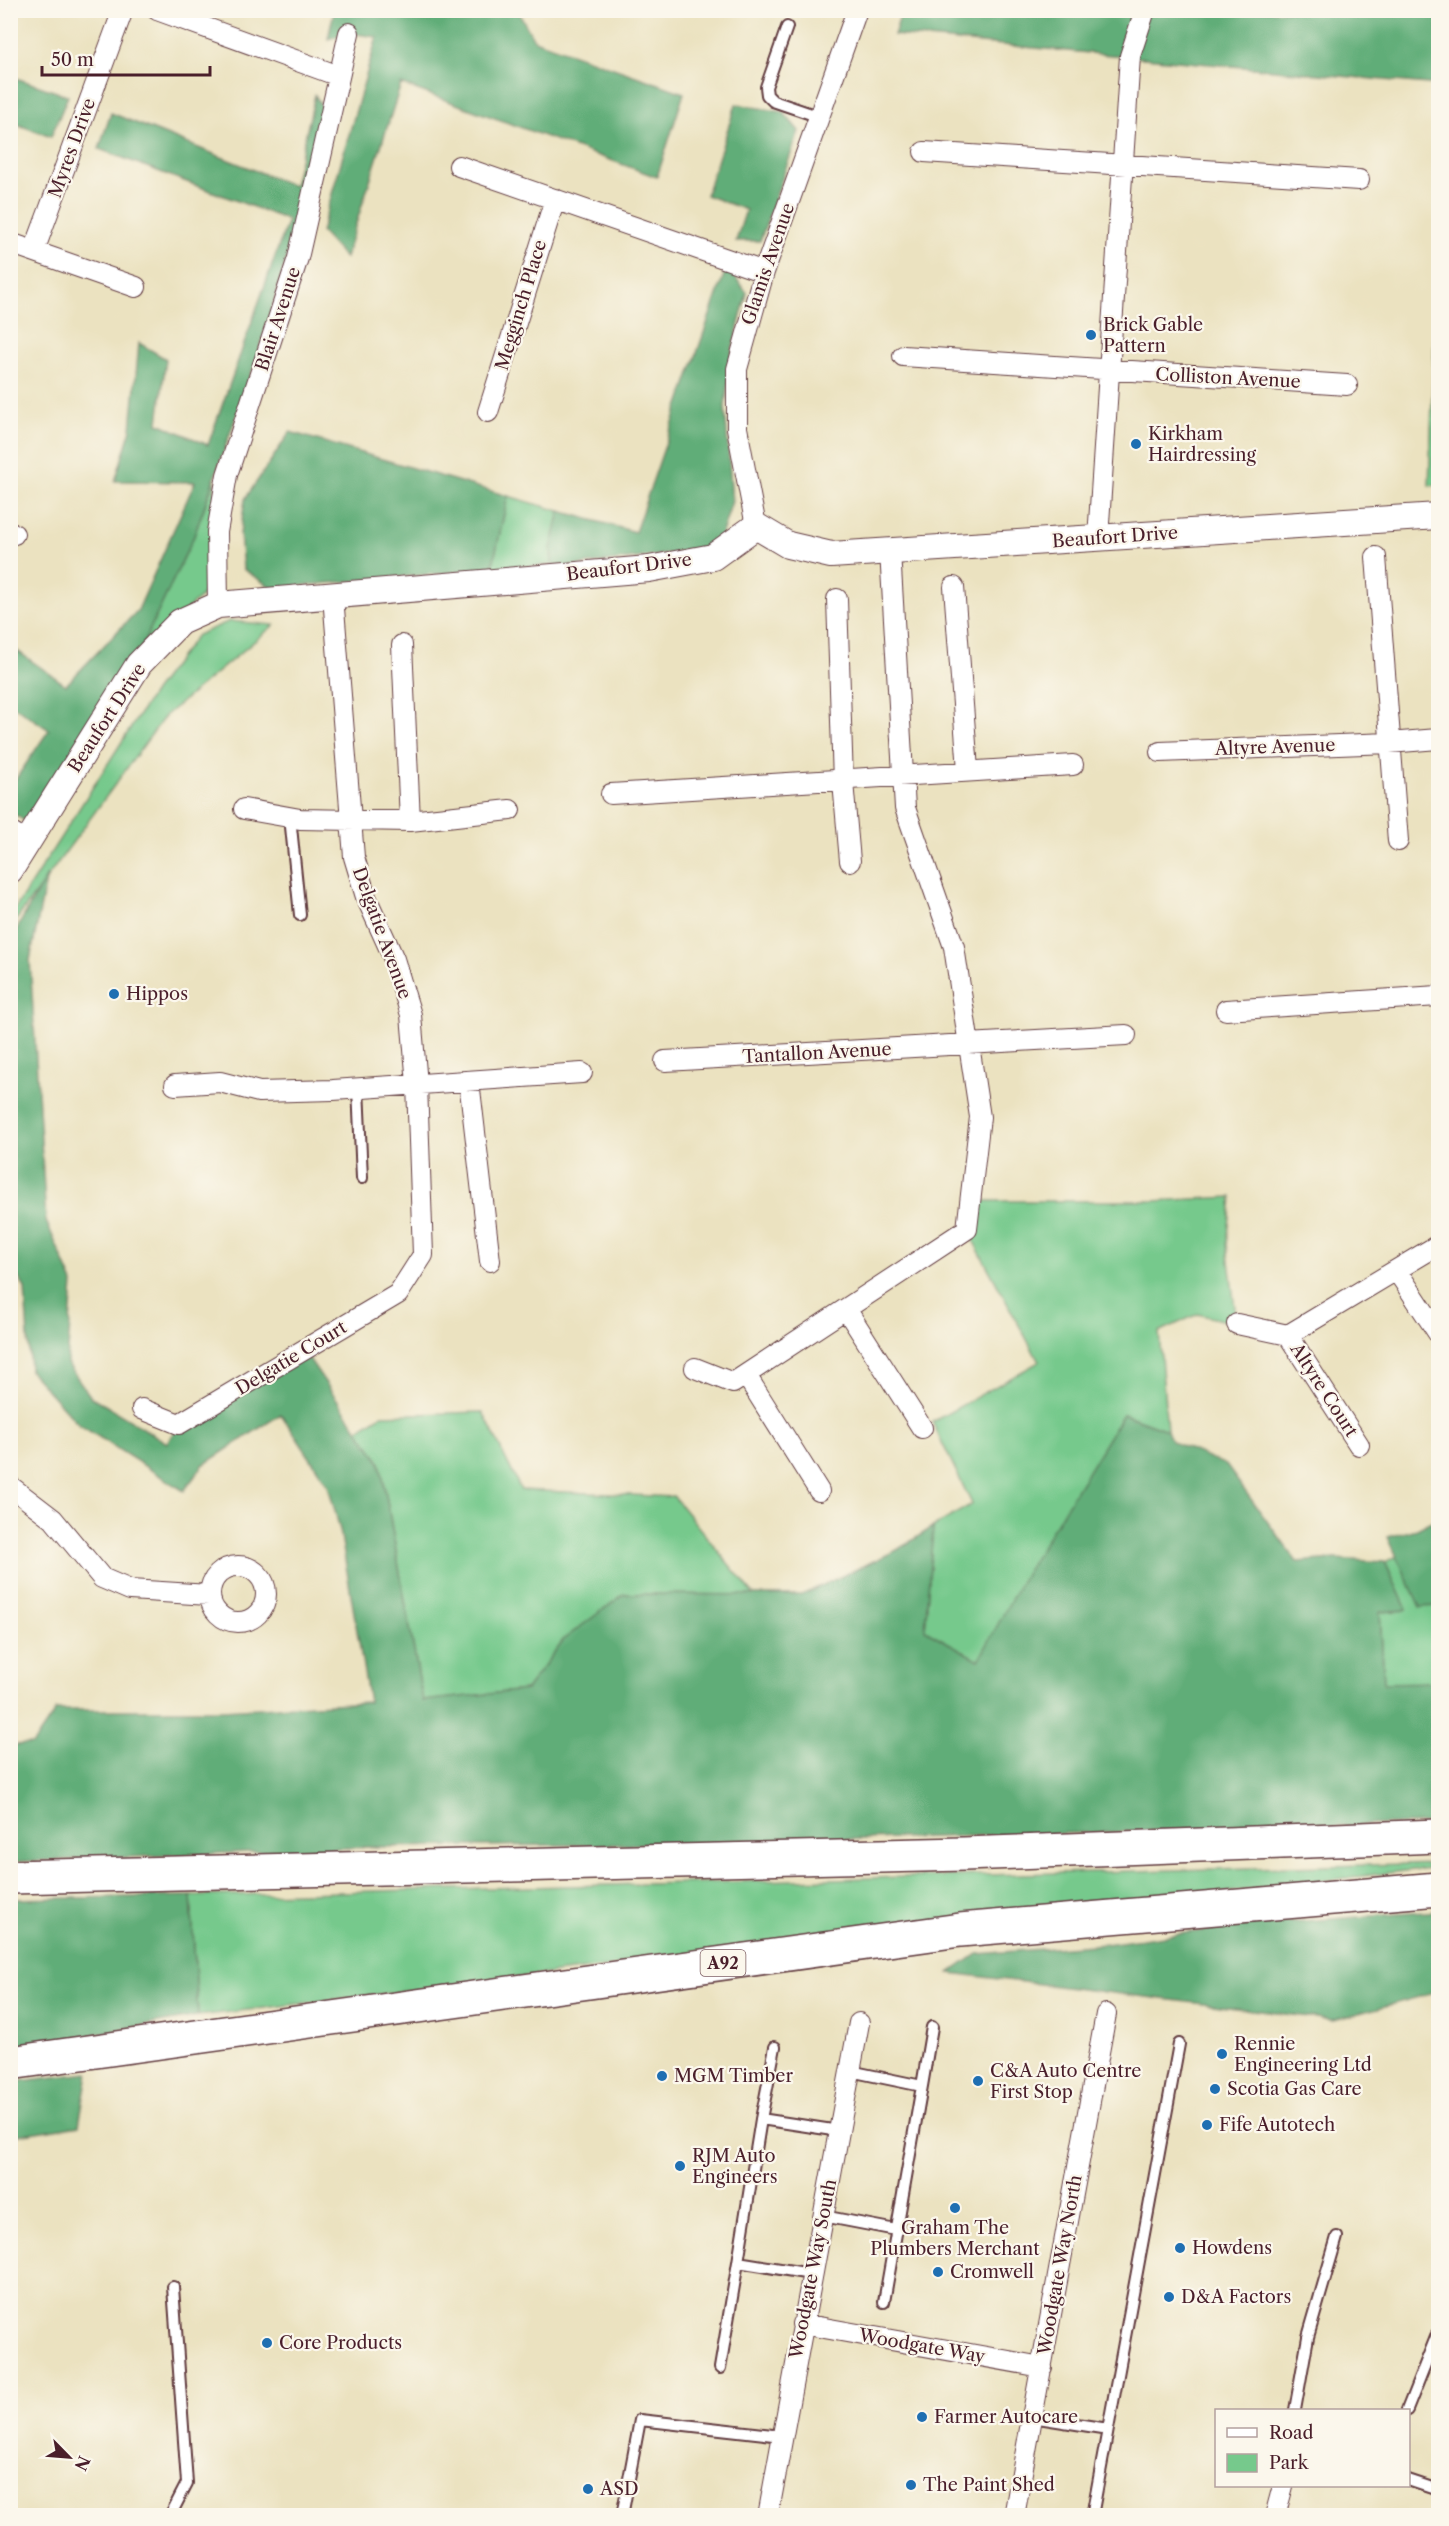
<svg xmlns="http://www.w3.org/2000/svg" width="1449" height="2526" viewBox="0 0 1449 2526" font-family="'Libre Caslon Text',serif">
	<rect width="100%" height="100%" fill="#fbf7ec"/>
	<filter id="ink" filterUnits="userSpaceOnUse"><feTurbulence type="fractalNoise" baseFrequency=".0167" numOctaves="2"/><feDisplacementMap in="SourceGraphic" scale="12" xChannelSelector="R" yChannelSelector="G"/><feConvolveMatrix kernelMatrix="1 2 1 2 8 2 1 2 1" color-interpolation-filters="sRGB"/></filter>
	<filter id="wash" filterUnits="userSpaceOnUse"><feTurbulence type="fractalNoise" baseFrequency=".008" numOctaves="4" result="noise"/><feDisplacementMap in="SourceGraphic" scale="24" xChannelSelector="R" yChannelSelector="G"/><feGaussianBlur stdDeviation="1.35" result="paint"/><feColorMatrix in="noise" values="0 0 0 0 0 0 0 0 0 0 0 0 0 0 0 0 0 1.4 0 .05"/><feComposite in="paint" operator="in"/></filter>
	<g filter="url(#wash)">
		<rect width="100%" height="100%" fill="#ebe2c0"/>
		<!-- green -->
		<path fill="#76c98c" stroke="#60745c" stroke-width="1.5" d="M 1438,237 L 1438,485 L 1429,486 Z
			M 215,477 L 212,575 L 201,597 L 142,646 L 194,536 Z
			M 508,496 L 560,511 L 551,549 L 552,565 L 492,569 Z
			M 230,621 L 274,625 L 165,716 L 11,927 L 11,915 L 155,690 L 197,635 Z
			M 1232,1197 L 1227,1245 L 1237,1324 L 1198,1314 L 1159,1332 L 1167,1430 L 1123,1414 L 979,1660 L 925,1630 L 933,1527 L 972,1504 L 932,1422 L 1039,1362 L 967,1229 L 970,1201 L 1152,1201 Z
			M 483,1412 L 521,1490 L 674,1497 L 754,1595 L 625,1594 L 564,1639 L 526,1690 L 423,1701 L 380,1462 L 358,1430 L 381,1415 Z
			M 1397,1556 L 1420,1606 L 1438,1606 L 1438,1682 L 1384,1684 L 1380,1612 L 1407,1610 L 1385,1562 Z
			M 1438,1863 L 1438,1867 L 198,2016 L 191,1896 Z"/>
		<!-- forest -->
		<path fill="#60ad78" stroke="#556652" stroke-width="1.5" d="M 902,10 L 1417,11 L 1438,17 L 1438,85 L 894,35 Z
			M 334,11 L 518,11 L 534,40 L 684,93 L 657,177 L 401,84 L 345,258 L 321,232 L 377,37 L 349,33 L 328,39 Z
			M 10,76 L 68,96 L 51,137 L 11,122 Z
			M 315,95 L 323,108 L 299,216 L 259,351 L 194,536 L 142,646 L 28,823 L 11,812 L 11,786 L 49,730 L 11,704 L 10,646 L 66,685 L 138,610 L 195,482 L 115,481 L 131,429 L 139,343 L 166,359 L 158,423 L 208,445 L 288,220 L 99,149 L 111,113 L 294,186 Z
			M 736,104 L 783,112 L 799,131 L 760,241 L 736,241 L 746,210 L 706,195 Z
			M 727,266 L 747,293 L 732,351 L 725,407 L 732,501 L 721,536 L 699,550 L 566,567 L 552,565 L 551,549 L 560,511 L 635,532 Z
			M 290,432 L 508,496 L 492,569 L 272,588 L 243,569 L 240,534 L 245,499 Z
			M 47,875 L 30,960 L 46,1221 L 73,1283 L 67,1363 L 90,1396 L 167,1443 L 179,1424 L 303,1350 L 380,1462 L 423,1701 L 526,1690 L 564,1639 L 624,1594 L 802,1595 L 897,1550 L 933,1527 L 925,1630 L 979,1660 L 1021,1581 L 1123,1414 L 1167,1430 L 1171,1441 L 1226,1465 L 1297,1562 L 1335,1559 L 1385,1562 L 1407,1610 L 1380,1612 L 1384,1683 L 1438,1682 L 1438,1823 L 682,1844 L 369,1847 L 11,1862 L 11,1745 L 33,1744 L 56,1710 L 222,1710 L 369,1702 L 340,1530 L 328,1485 L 281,1414 L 203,1465 L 184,1491 L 78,1424 L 30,1371 L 25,1288 L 11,1266 L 11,939 Z
			M 1438,1518 L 1438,1606 L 1420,1607 L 1388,1537 L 1417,1529 Z
			M 191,1896 L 198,2016 L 11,2049 L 11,1899 Z
			M 1438,1911 L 1438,1992 L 1333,2020 L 950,1973 L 977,1954 L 1106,1944 L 1236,1926 Z
			M 88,2073 L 79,2125 L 11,2136 L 11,2082 Z"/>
	</g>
	<g filter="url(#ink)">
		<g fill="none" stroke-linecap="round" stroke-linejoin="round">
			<!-- service casing -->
			<g stroke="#623c41" stroke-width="14">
				<path id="service" d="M 787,27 L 766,87 L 767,95 L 773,101 L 820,117
					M 290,817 L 300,915
					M 358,1088 L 362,1178
					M 850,2071 L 922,2086 L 884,2302
					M 922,2086 L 932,2027
					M 761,2119 L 775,2047
					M 823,2216 L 896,2230
					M 811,2274 L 738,2262 L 761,2119 L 839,2131
					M 720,2368 L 738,2262
					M 1295,2410 L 1308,2337 L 1337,2237
					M 1407,2410 L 1438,2332
					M 1032,2417 L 1108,2429
					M 1408,2480 L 1438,2490
					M 170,2516 L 187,2483 L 173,2287
					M 622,2516 L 640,2420 L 782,2436
					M 1092,2516 L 1179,2044"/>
			</g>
			<!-- minor casing -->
			<g stroke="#623c41" stroke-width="22">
				<path id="minor" d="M 157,10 L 339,76
					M 924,152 L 1359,180
					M 459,166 L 764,272
					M 10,243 L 136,287
					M 34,251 L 123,10
					M 903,356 L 1347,385
					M 488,412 L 555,199
					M 756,526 L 737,428 L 737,369 L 764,272 L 857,10
					M 10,532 L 14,534
					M 1098,538 L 1130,56 L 1145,10
					M 1376,557 L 1398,841
					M 954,587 L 968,770
					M 837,599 L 843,782 L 850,861
					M 218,605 L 217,532 L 227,475 L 298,258 L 349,33
					M 402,645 L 410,821
					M 1160,752 L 1389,743 L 1438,739
					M 611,794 L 1073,765
					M 244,809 L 300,819 L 410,821 L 510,810
					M 10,832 L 28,843
					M 1226,1010 L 1438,996
					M 665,1061 L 1126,1035
					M 469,1081 L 490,1261
					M 175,1085 L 220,1082 L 259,1092 L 333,1090 L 582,1073
					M 1397,1271 L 1438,1333
					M 846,1309 L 922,1428
					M 1237,1324 L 1288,1335 L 1438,1245
					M 1288,1335 L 1359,1445
					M 695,1368 L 733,1383 L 967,1229 L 980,1117 L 954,947 L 905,808 L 890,551
					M 746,1375 L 819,1491
					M 142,1409 L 179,1424 L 398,1294 L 423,1255 L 417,1084 L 411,1015 L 394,959 L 366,897 L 354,857 L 333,596
					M 10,1486 L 53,1519 L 102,1578 L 130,1590 L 209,1595
					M210 1594a28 28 0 1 1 56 0a28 28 0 1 1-56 0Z
					M 802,2324 L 1042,2367
					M 768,2516 L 859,2023
					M 1014,2516 L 1106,2014
					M 1275,2516 L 1283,2486"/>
			</g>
			<!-- tertiary casing -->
			<g stroke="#623c41" stroke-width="28">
				<path id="tertiary" d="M 10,870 L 139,664 L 180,622 L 218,605 L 649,569 L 713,557 L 756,526 L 788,545 L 831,555 L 1438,516"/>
			</g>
			<!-- trunk casing -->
			<g stroke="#623c41" stroke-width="36">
				<path id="trunk" d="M 10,1877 L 964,1854 L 1438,1836
					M 10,2063 L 960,1930 L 1438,1889"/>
			</g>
			<!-- service -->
			<use href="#service" stroke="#fff" stroke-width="10"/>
			<!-- minor -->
			<use href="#minor" stroke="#fff" stroke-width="20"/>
			<!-- tertiary -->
			<use href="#tertiary" stroke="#fff" stroke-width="26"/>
			<!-- trunk -->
			<use href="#trunk" stroke="#fff" stroke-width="33"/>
		</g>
	</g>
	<!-- markers -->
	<g fill="#1f6fb2" stroke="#fbf7ec" stroke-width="2">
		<circle cx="1091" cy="335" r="6"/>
		<circle cx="1136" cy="444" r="6"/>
		<circle cx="114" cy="994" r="6"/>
		<circle cx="1222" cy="2054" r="6"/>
		<circle cx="662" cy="2076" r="6"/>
		<circle cx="978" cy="2081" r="6"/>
		<circle cx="1215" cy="2089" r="6"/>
		<circle cx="1207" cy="2125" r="6"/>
		<circle cx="680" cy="2166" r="6"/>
		<circle cx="955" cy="2208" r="6"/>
		<circle cx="1180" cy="2248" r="6"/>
		<circle cx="938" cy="2272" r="6"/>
		<circle cx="1169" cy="2297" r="6"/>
		<circle cx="267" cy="2343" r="6"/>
		<circle cx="922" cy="2417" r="6"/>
		<circle cx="911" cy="2485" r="6"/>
		<circle cx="588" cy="2489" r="6"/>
	</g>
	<g text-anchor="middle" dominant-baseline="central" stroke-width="4.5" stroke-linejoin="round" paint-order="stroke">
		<!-- shield labels -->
		<rect fill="#fbf7ec" stroke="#7f6065" stroke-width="1.5" x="700.5" y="1950" width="45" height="26" rx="4.5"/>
		<g font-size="16" font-weight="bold" fill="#4a1f2b">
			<text x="723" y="1963">A92</text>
		</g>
		<!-- street labels -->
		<g font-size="18" fill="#4a1f2b" stroke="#fbf7ec">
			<text transform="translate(72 148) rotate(-70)">Myres Drive</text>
			<text transform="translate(768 264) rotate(-71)">Glamis Avenue</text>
			<text transform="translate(521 305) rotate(-73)">Megginch Place</text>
			<text transform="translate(278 319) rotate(-72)">Blair Avenue</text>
			<text transform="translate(1228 378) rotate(3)">Colliston Avenue</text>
			<text transform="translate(1115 537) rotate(-4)">Beaufort Drive</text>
			<text transform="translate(629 567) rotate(-7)">Beaufort Drive</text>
			<text transform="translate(107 718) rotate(-57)">Beaufort Drive</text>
			<text transform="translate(1275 747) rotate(-2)">Altyre Avenue</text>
			<text transform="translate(382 933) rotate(70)">Delgatie Avenue</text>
			<text transform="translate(817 1053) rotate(-3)">Tantallon Avenue</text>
			<text transform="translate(291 1358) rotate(-31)">Delgatie Court</text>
			<text transform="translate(1324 1390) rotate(57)">Altyre Court</text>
			<text transform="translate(1060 2265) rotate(-80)">Woodgate Way North</text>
			<text transform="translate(813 2269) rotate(-79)">Woodgate Way South</text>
			<text transform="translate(922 2346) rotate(10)">Woodgate Way</text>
		</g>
		<!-- poi labels -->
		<g font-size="18" fill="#4a1f2b" stroke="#fbf7ec" text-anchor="start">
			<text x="1103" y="325">Brick Gable<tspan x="1103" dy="21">Pattern</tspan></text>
			<text x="1148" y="434">Kirkham<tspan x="1148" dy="21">Hairdressing</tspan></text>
			<text x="126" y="994">Hippos</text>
			<text x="1234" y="2044">Rennie<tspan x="1234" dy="21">Engineering Ltd</tspan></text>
			<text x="990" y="2071">C&amp;A Auto Centre<tspan x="990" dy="21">First Stop</tspan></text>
			<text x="674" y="2076">MGM Timber</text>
			<text x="1227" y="2089">Scotia Gas Care</text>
			<text x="1219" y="2125">Fife Autotech</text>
			<text x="692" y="2156">RJM Auto<tspan x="692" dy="21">Engineers</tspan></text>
			<text x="955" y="2228" text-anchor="middle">Graham The<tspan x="955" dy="21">Plumbers Merchant</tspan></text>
			<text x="1192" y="2248">Howdens</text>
			<text x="950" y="2272">Cromwell</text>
			<text x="1181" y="2297">D&amp;A Factors</text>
			<text x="279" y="2343">Core Products</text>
			<text x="934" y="2417">Farmer Autocare</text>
			<text x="923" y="2485">The Paint Shed</text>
			<text x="600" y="2489">ASD</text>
		</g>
	</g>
	<!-- margin -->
	<rect width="1449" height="2526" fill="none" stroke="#fbf7ec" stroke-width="36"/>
	<!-- legend -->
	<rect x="1215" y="2409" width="195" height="78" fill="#fbf7ec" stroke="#b4a19f" stroke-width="1.5"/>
	<rect x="1227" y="2428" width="30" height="9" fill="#ffffff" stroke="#b4a19f" stroke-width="1.5"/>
	<text x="1269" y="2439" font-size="18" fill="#4a1f2b">Road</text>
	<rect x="1227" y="2454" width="30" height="18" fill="#76c98c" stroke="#b4a19f" stroke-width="1.5"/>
	<text x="1269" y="2469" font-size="18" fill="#4a1f2b">Park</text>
	<!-- north arrow -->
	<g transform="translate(69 2457) rotate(115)" stroke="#fbf7ec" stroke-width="4.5" paint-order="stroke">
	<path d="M0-4.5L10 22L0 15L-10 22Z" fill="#4a1f2b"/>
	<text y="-9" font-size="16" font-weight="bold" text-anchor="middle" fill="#4a1f2b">N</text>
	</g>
	<!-- scale -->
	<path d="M42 66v9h168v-9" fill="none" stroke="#4a1f2b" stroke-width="3"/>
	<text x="51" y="66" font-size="18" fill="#4a1f2b" stroke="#fbf7ec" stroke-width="4.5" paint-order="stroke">50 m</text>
</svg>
